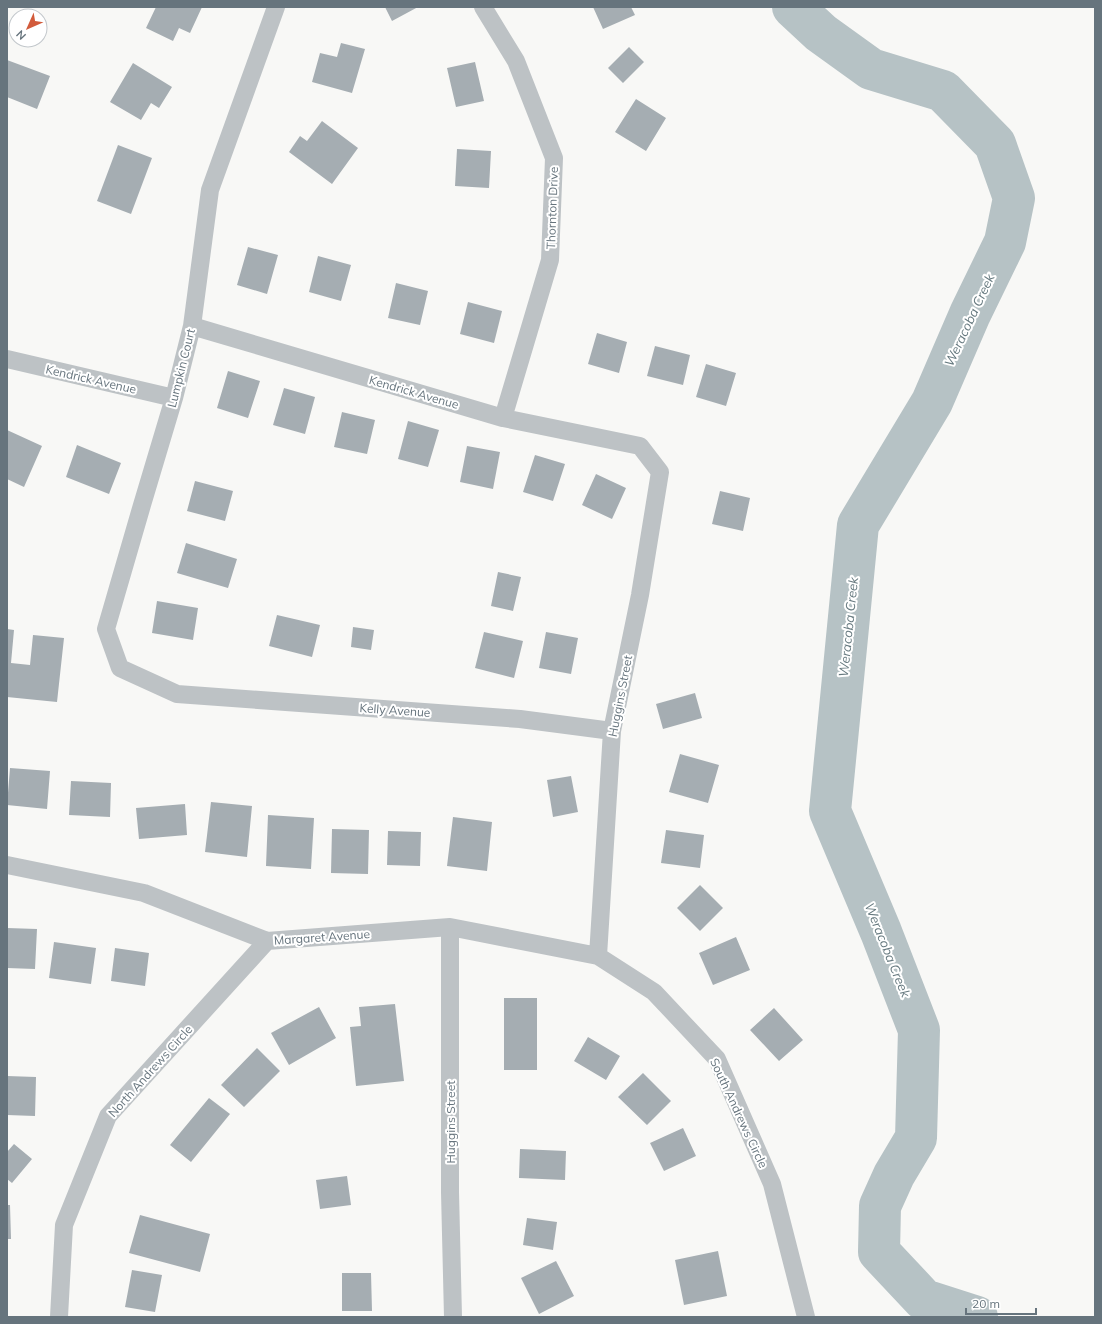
<svg xmlns="http://www.w3.org/2000/svg" width="1102" height="1324" viewBox="0 0 1102 1324" font-family="Mulish,sans-serif">
	<rect width="100%" height="100%" fill="#f8f8f6"/>
	<g fill="none" stroke-linecap="round" stroke-linejoin="round">
		<!-- river -->
		<path stroke="#b6c2c5" stroke-width="42" d="M 793,7 L 821,33 L 871,69 L 943,91 L 995,144 L 1014,198 L 1005,242 L 970,314 L 932,402 L 858,525 L 830,811 L 881,932 L 919,1030 L 916,1138 L 894,1175 L 880,1206 L 879,1252 L 924,1300 L 977,1317"/>
	</g>
	<!-- building -->
	<path fill="#a5adb2" d="M 156,7 L 202,7 L 190,33 L 179,28 L 173,41 L 146,28 Z
		M 385,7 L 418,7 L 392,21 Z
		M 593,7 L 631,7 L 635,15 L 603,29 Z
		M 341,43 L 365,49 L 352,93 L 312,82 L 320,53 L 337,57 Z
		M 629,47 L 644,62 L 623,83 L 608,68 Z
		M 7,60 L 50,76 L 37,109 L 7,97 Z
		M 475,62 L 484,101 L 456,107 L 447,68 Z
		M 133,63 L 172,87 L 159,108 L 151,103 L 141,120 L 110,102 Z
		M 636,99 L 666,118 L 646,151 L 615,132 Z
		M 322,121 L 358,148 L 332,184 L 289,152 L 300,136 L 307,141 Z
		M 118,145 L 152,158 L 131,214 L 97,201 Z
		M 457,149 L 491,151 L 489,188 L 455,186 Z
		M 248,247 L 278,255 L 267,294 L 237,285 Z
		M 318,256 L 351,265 L 341,301 L 309,292 Z
		M 396,283 L 428,291 L 420,325 L 388,318 Z
		M 468,302 L 502,311 L 494,343 L 460,334 Z
		M 597,333 L 627,342 L 619,373 L 588,364 Z
		M 655,346 L 690,355 L 683,385 L 647,376 Z
		M 706,364 L 736,373 L 726,406 L 696,397 Z
		M 228,371 L 260,381 L 248,418 L 217,408 Z
		M 284,388 L 315,397 L 305,434 L 273,425 Z
		M 342,412 L 375,420 L 367,454 L 334,447 Z
		M 408,421 L 439,430 L 428,467 L 398,459 Z
		M 7,430 L 42,446 L 24,487 L 7,479 Z
		M 77,445 L 121,463 L 109,494 L 66,477 Z
		M 467,446 L 500,452 L 493,489 L 460,482 Z
		M 535,455 L 565,464 L 553,501 L 523,492 Z
		M 596,474 L 626,488 L 612,519 L 582,505 Z
		M 195,481 L 233,491 L 225,521 L 187,511 Z
		M 720,491 L 750,498 L 743,531 L 712,524 Z
		M 186,543 L 237,559 L 228,588 L 177,573 Z
		M 498,572 L 521,577 L 513,611 L 491,606 Z
		M 157,601 L 198,608 L 193,640 L 152,633 Z
		M 277,615 L 320,625 L 312,657 L 269,646 Z
		M 353,627 L 374,630 L 371,650 L 351,647 Z
		M 7,629 L 14,630 L 11,663 L 30,665 L 33,635 L 64,638 L 57,702 L 7,697 Z
		M 484,632 L 523,641 L 514,678 L 475,668 Z
		M 546,632 L 578,638 L 571,674 L 539,668 Z
		M 695,693 L 702,718 L 663,729 L 656,704 Z
		M 680,754 L 719,765 L 708,803 L 669,792 Z
		M 10,768 L 50,771 L 47,809 L 7,805 Z
		M 571,776 L 578,812 L 553,817 L 547,780 Z
		M 71,781 L 111,783 L 110,817 L 69,815 Z
		M 211,802 L 252,806 L 247,857 L 205,852 Z
		M 185,804 L 187,835 L 139,839 L 136,808 Z
		M 268,815 L 314,818 L 311,869 L 266,866 Z
		M 453,817 L 492,822 L 487,871 L 447,866 Z
		M 332,829 L 369,830 L 368,874 L 331,873 Z
		M 666,830 L 704,835 L 700,868 L 661,863 Z
		M 388,831 L 421,832 L 420,866 L 387,865 Z
		M 700,885 L 723,908 L 700,931 L 677,908 Z
		M 7,928 L 37,929 L 35,969 L 7,968 Z
		M 736,937 L 750,970 L 713,985 L 699,953 Z
		M 54,942 L 96,948 L 91,984 L 49,978 Z
		M 115,948 L 149,953 L 145,986 L 111,981 Z
		M 504,998 L 537,998 L 537,1070 L 504,1070 Z
		M 395,1004 L 404,1081 L 356,1086 L 350,1027 L 361,1026 L 359,1007 Z
		M 319,1007 L 336,1038 L 289,1065 L 271,1033 Z
		M 774,1008 L 803,1040 L 779,1061 L 750,1030 Z
		M 588,1037 L 620,1056 L 606,1080 L 574,1061 Z
		M 257,1048 L 280,1071 L 244,1107 L 221,1085 Z
		M 643,1073 L 671,1101 L 647,1125 L 618,1097 Z
		M 7,1076 L 36,1077 L 35,1116 L 7,1115 Z
		M 209,1098 L 230,1114 L 191,1162 L 170,1145 Z
		M 683,1128 L 696,1156 L 664,1171 L 650,1143 Z
		M 14,1144 L 32,1159 L 12,1183 L 7,1179 L 7,1152 Z
		M 520,1149 L 566,1151 L 565,1180 L 519,1178 Z
		M 347,1176 L 351,1205 L 320,1209 L 316,1180 Z
		M 7,1205 L 10,1205 L 11,1239 L 7,1239 Z
		M 140,1215 L 210,1234 L 200,1272 L 129,1253 Z
		M 527,1218 L 557,1222 L 553,1250 L 523,1245 Z
		M 718,1251 L 727,1296 L 684,1305 L 675,1260 Z
		M 556,1261 L 574,1296 L 539,1314 L 521,1278 Z
		M 132,1270 L 162,1275 L 155,1312 L 125,1307 Z
		M 342,1273 L 371,1273 L 372,1311 L 342,1311 Z"/>
	<g fill="none" stroke-linecap="round" stroke-linejoin="round">
		<!-- street -->
		<path stroke="#bdc2c5" stroke-width="18" d="M 276,7 L 210,190 L 192,326 L 174,398 L 142,505 L 106,629 L 120,668 L 177,694 L 520,719 L 612,731
			M 483,7 L 516,61 L 554,158 L 550,260 L 503,418
			M 192,326 L 503,418 L 640,446 L 660,472 L 640,595 L 612,731 L 598,956
			M 7,359 L 174,398
			M 7,865 L 144,893 L 267,941 L 450,927 L 598,956 L 654,992 L 717,1059 L 772,1184 L 806,1317
			M 450,927 L 450,1192 L 453,1317
			M 59,1317 L 64,1225 L 108,1116 L 267,941"/>
	</g>
	<g text-anchor="middle" dominant-baseline="central" stroke-width="4" stroke-linejoin="round" paint-order="stroke">
		<!-- street labels -->
		<g font-size="12" fill="#66747d" stroke="#fff">
			<text transform="translate(552 208) rotate(-88)">Thornton Drive</text>
			<text transform="translate(181 368) rotate(-76)">Lumpkin Court</text>
			<text transform="translate(91 379) rotate(13)">Kendrick Avenue</text>
			<text transform="translate(414 392) rotate(16)">Kendrick Avenue</text>
			<text transform="translate(620 696) rotate(-79)">Huggins Street</text>
			<text transform="translate(395 710) rotate(4)">Kelly Avenue</text>
			<text transform="translate(322 937) rotate(-4)">Margaret Avenue</text>
			<text transform="translate(150 1071) rotate(-48)">North Andrews Circle</text>
			<text transform="translate(739 1113) rotate(65)">South Andrews Circle</text>
			<text transform="translate(450 1122) rotate(-90)">Huggins Street</text>
		</g>
		<!-- water labels -->
		<g font-size="13" font-style="italic" fill="#66797f" stroke="#fff">
			<text transform="translate(969 320) rotate(-65)">Weracoba Creek</text>
			<text transform="translate(848 627) rotate(-84)">Weracoba Creek</text>
			<text transform="translate(888 950) rotate(68)">Weracoba Creek</text>
		</g>
	</g>
	<!-- border -->
	<rect width="1102" height="1324" fill="none" stroke="#66747d" stroke-width="16"/>
	<!-- north arrow -->
	<g transform="translate(28 28) rotate(225)"><circle r="19" fill="#ffffff" stroke="#c2c7cb"/>
	<path d="M0-3L7 15L0 10L-7 15Z" fill="#d25b3b"/>
	<text y="-6" font-size="11" font-weight="bold" text-anchor="middle" fill="#66747d">N</text>
	</g>
	<!-- scale -->
	<path d="M966 1308v6h70v-6" fill="none" stroke="#66747d" stroke-width="2"/>
	<text x="972" y="1308" font-size="12" fill="#66747d" stroke="#ffffff" stroke-width="3" paint-order="stroke">20 m</text>
</svg>
